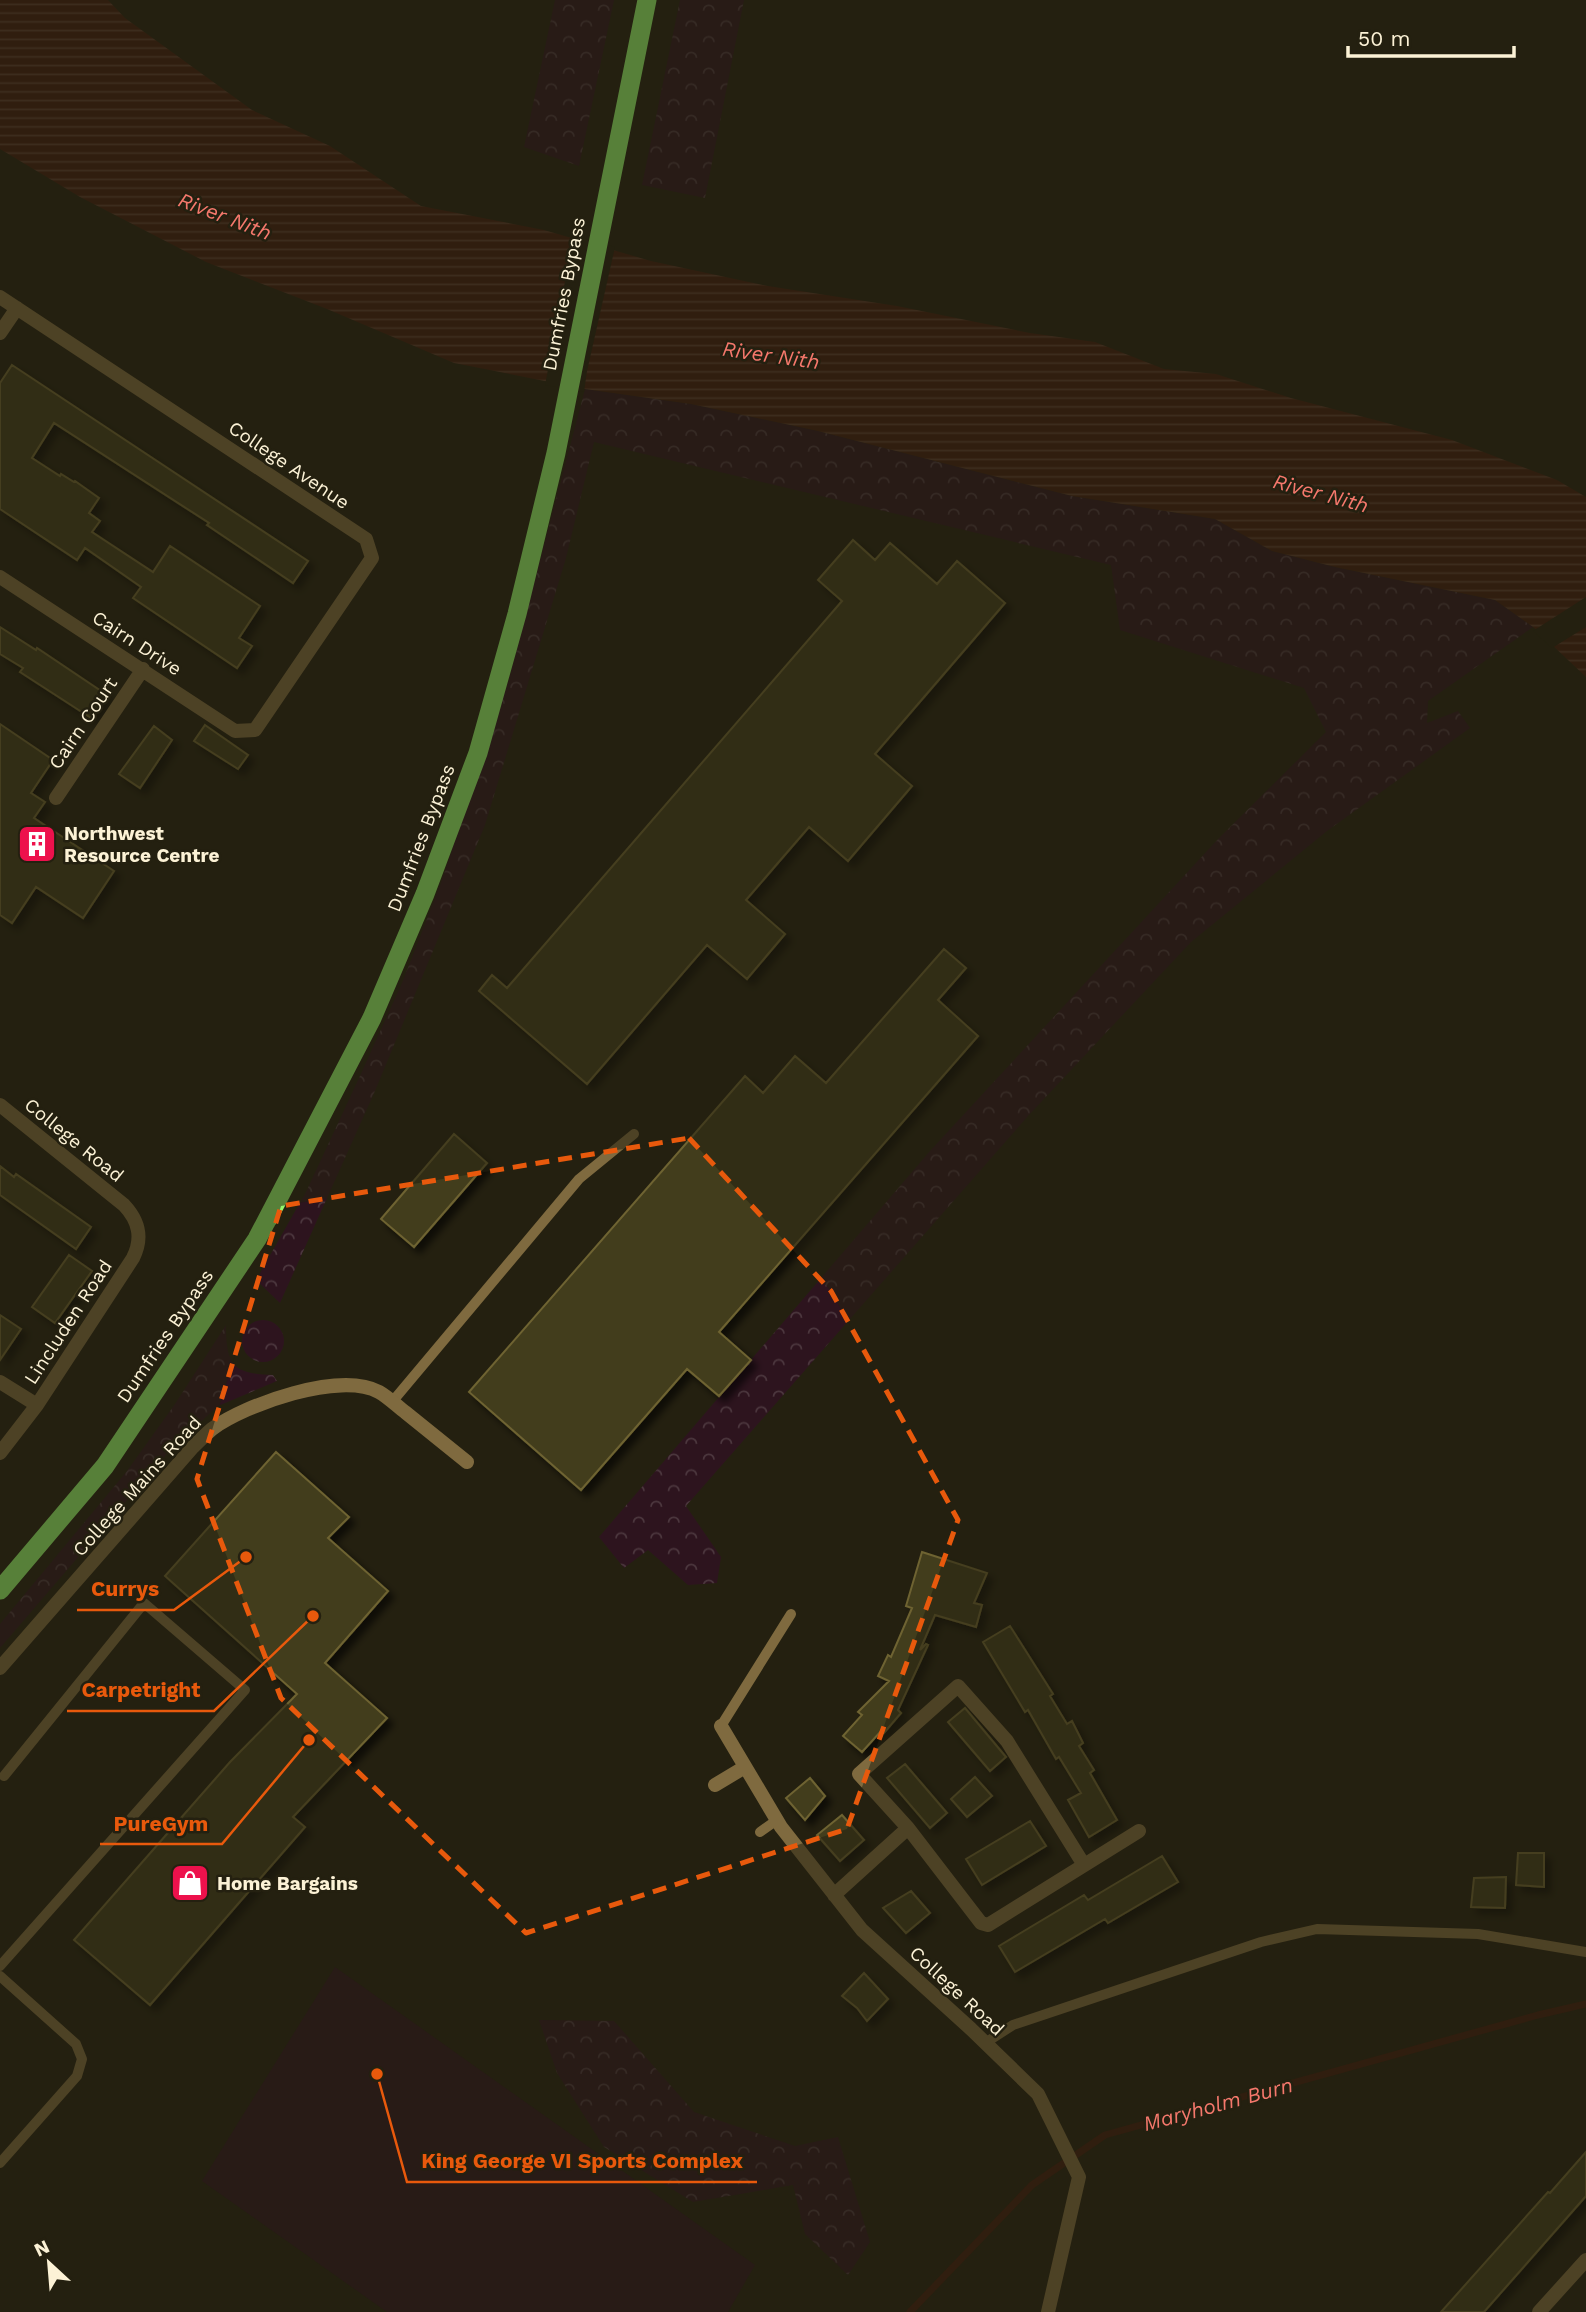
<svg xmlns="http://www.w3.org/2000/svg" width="1586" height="2312" viewBox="0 0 1586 2312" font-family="'Work Sans',sans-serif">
	<defs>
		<pattern id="forest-crowns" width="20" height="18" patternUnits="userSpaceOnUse" patternTransform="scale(1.75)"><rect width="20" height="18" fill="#2d141e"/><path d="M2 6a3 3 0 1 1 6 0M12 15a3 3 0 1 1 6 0" fill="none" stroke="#4c373e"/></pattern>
		<pattern id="water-rules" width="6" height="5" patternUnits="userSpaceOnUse" patternTransform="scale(1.75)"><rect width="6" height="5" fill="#3f1b0e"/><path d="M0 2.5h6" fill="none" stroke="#5c3d30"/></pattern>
		<filter id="shadow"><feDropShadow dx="6" dy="6" stdDeviation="3.5" flood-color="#0009"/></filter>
	</defs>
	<rect width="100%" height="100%" fill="#242010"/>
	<!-- grass -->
	<path fill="#2d141e" d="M 335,1967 L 755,2265 L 728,2312 L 387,2312 L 202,2181 Z"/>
	<!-- forest -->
	<path fill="url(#forest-crowns)" d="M 555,0 L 614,0 L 579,166 L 524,147 Z
		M 680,0 L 744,0 L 705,198 L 642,185 Z
		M 585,389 L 691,404 L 818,431 L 1072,496 L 1215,519 L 1272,551 L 1335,567 L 1495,600 L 1533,627 L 1428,701 L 1427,723 L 1458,711 L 1470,728 L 1327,831 L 1191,942 L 1028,1116 L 686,1506 L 721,1557 L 717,1583 L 688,1585 L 648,1550 L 624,1568 L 599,1537 L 930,1151 L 1219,838 L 1326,732 L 1304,688 L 1120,630 L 1111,565 L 594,442 L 566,558 L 485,825 L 375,1091 L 280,1303 L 256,1280 L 306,1192 L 359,1078 L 402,983 L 441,883 L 509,679 Z
		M242 1341a21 21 0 1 1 42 0a21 21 0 1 1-42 0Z
		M 226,1325 C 226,1365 233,1374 273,1375 L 277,1381 L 218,1406 L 171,1449 L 0,1648 L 0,1624 L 127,1471 L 175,1404 Z
		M 539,2020 L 614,2021 L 694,2112 L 795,2146 L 838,2137 L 870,2242 L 848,2275 L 805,2234 L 793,2185 L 693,2202 L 604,2147 L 557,2073 Z"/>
	<!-- water -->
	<path fill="url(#water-rules)" d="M 0,0 L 108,0 L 125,18 L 252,110 L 330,146 L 421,206 L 544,230 L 651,261 L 768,286 L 897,306 L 1030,333 L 1095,342 L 1164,369 L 1216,374 L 1291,398 L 1452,440 L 1557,480 L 1586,497 L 1586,677 L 1533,627 L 1495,600 L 1335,567 L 1272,551 L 1215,519 L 1072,496 L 818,431 L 691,404 L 585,389 L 454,363 L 327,309 L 206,262 L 80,197 L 0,149 Z"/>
	<!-- pier -->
	<path fill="#242010" d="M 574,235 L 615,247 L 587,371 L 584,392 L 545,385 Z
		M 1586,597 L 1586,627 L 1552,648 L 1533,631 Z"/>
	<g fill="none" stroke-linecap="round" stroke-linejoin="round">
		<!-- stream -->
		<path stroke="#3f1b0e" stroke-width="7" d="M 910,2312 L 1032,2185 L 1105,2135 L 1538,2015 L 1586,2004"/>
	</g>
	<!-- building -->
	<path fill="#433d1e" stroke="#6e6331" stroke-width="2" filter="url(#shadow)" d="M 12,365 L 308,561 L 293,583 L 207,525 L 209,523 L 54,423 L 32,458 L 60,476 L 61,474 L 74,482 L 75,481 L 99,498 L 89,513 L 100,521 L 92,532 L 153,572 L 170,546 L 260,606 L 239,638 L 252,646 L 237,668 L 133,598 L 141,587 L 85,548 L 77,560 L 0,509 L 0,383 Z
		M 853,540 L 875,560 L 890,543 L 937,584 L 957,561 L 1005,603 L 875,754 L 912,786 L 848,861 L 809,827 L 746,900 L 785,934 L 747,979 L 707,945 L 587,1084 L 479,991 L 492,975 L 507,988 L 842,601 L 818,580 Z
		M 0,627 L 36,650 L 37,648 L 107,695 L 91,718 L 20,672 L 23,668 L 0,654 Z
		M 0,724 L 53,760 L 31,793 L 45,802 L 34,818 L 114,871 L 83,918 L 36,887 L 12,923 L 0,915 Z
		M 205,725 L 248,755 L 238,769 L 194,741 Z
		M 154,726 L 172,740 L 140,788 L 119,774 Z
		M 944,949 L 966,968 L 938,1000 L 978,1036 L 719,1332 L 751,1360 L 719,1396 L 687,1369 L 581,1490 L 469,1392 L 745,1076 L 763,1093 L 795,1056 L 826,1083 Z
		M 454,1134 L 487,1163 L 414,1247 L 381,1219 Z
		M 0,1166 L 14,1177 L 16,1174 L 91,1227 L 76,1249 L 0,1195 Z
		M 69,1255 L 92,1271 L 55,1323 L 32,1307 Z
		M 0,1315 L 21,1329 L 0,1360 Z
		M 276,1452 L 349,1517 L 328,1538 L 388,1591 L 325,1663 L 387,1718 L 293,1817 L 305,1827 L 150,2005 L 74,1940 L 230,1762 L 297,1694 L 165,1576 Z
		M 922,1552 L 987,1573 L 974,1603 L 982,1605 L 976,1627 L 935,1615 L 920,1650 L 926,1644 L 928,1645 L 898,1710 L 901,1713 L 884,1733 L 881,1731 L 862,1752 L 843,1736 L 862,1715 L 858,1712 L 889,1681 L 878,1676 L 888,1655 L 891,1657 L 912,1608 L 906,1606 Z
		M 1010,1626 L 1053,1694 L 1050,1696 L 1067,1724 L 1072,1721 L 1083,1743 L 1079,1746 L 1094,1770 L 1090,1773 L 1117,1820 L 1089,1837 L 1068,1800 L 1081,1793 L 1059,1757 L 1056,1759 L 1028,1710 L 1025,1712 L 983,1642 Z
		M 965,1708 L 1006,1757 L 990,1771 L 948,1722 Z
		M 905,1764 L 947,1813 L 930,1828 L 887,1778 Z
		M 975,1777 L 992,1796 L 967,1817 L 951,1799 Z
		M 810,1778 L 825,1796 L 805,1820 L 786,1798 Z
		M 842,1815 L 864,1840 L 840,1861 L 817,1835 Z
		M 1030,1821 L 1046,1846 L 982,1885 L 966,1859 Z
		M 1518,1853 L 1544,1853 L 1544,1887 L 1516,1885 Z
		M 1162,1856 L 1178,1882 L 1108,1923 L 1105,1919 L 1015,1972 L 999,1946 L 1084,1895 L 1088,1900 Z
		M 1506,1877 L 1505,1908 L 1471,1907 L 1474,1878 Z
		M 911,1891 L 930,1913 L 906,1933 L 883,1908 Z
		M 864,1973 L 888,1999 L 867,2021 L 857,2008 L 842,1996 Z
		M 1586,2152 L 1586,2196 L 1484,2312 L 1441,2312 L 1548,2192 L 1550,2193 Z"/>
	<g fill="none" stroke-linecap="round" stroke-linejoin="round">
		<!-- service -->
		<path stroke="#7f6a3f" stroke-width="10" d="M 392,1402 L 579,1179 L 634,1134
			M 721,1726 L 791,1614
			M 760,1832 L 777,1820
			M 0,1966 L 245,1690 L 144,1603 L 4,1776
			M 0,1976 L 76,2044 L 82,2059 L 77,2076 L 0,2163
			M 985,2043 L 1013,2025 L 1261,1942 L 1317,1929 L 1478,1934 L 1586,1952"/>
		<!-- minor -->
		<path stroke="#7f6a3f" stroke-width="14" d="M 0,297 L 366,539 L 372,558 L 255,730 L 235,731 L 0,577
			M 0,333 L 17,308
			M 56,798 L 143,669
			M 0,1105 L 124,1205 C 139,1221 143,1238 133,1258 L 37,1405 L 0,1453
			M 0,1382 L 37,1405
			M 0,1668 L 193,1447 C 199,1441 206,1434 212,1429 C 246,1404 340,1371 379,1392 C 388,1397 397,1406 405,1412 C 425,1428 446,1445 467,1462
			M 721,1726 L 781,1827 L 862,1930 L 971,2029 L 1038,2094 L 1079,2177 L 1048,2312
			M 715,1785 L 745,1767
			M 1084,1865 L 1007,1741 L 958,1686 L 859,1774 L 908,1828 L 981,1923 L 988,1925 L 1139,1831
			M 834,1895 L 908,1828
			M 1539,2312 L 1586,2260"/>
		<!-- trunk -->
		<path stroke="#94f46b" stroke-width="19" d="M 0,1590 L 105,1466 L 257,1239 L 372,1018 L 425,894 L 478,753 L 517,614 L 556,453 L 647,0"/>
	</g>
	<!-- marked area -->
	<path d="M0 0H1586V2312H0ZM 689,1138 L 831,1291 L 958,1520 L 847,1829 L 526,1933 L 281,1698 L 197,1479 L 281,1206 Z" fill="#242010" fill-opacity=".55" fill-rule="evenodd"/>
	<path fill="none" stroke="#e8590c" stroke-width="5" stroke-dasharray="14 9" stroke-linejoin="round" d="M 689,1138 L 831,1291 L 958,1520 L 847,1829 L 526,1933 L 281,1698 L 197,1479 L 281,1206 Z"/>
	<!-- icons -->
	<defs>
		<g id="building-square" transform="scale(2.0125)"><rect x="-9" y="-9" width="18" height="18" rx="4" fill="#ed114c" stroke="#242010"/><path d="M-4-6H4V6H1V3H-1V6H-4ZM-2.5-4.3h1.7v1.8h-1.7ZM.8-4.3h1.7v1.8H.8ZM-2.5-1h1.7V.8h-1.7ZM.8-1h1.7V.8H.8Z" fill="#fff"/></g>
		<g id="shop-square" transform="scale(2.0125)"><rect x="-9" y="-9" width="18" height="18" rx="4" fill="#ed114c" stroke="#242010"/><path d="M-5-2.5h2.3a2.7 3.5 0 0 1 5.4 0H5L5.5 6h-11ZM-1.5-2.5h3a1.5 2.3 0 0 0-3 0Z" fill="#fff"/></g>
	</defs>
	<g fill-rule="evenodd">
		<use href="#building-square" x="37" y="844"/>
		<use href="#shop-square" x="190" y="1883"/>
	</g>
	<g text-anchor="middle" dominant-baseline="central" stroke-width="5" stroke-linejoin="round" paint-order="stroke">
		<!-- street labels -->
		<g font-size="19" fill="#fcf2d6" stroke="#242010">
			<text transform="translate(564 294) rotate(-79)">Dumfries Bypass</text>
			<text transform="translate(289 465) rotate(34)">College Avenue</text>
			<text transform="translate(137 643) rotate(33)">Cairn Drive</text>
			<text transform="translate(83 723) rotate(-56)">Cairn Court</text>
			<text transform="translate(421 838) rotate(-69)">Dumfries Bypass</text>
			<text transform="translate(74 1140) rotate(39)">College Road</text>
			<text transform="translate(68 1322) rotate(-57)">Lincluden Road</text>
			<text transform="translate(165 1336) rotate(-56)">Dumfries Bypass</text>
			<text transform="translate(137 1486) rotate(-48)">College Mains Road</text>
			<text transform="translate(957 1991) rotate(43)">College Road</text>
		</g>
		<!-- poi labels -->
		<g font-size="19" font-weight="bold" fill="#fcf2d6" stroke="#242010" text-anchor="start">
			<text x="64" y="833">Northwest<tspan x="64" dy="22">Resource Centre</tspan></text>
			<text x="217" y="1883">Home Bargains</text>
		</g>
		<!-- water labels -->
		<g font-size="21" font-style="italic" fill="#f5786c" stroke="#242010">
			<text transform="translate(225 216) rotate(21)">River Nith</text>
			<text transform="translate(771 355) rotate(8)">River Nith</text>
			<text transform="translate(1321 493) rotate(15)">River Nith</text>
			<text transform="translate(1218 2104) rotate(-15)">Maryholm Burn</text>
		</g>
	</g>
	<!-- callouts -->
	<path fill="none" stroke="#e8590c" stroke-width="2.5" d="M246 1557L174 1610H77M313 1616L214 1711H67M309 1740L222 1844H100M377 2074L407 2182H757"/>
	<g fill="#e8590c" stroke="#242010" stroke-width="2.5">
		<circle cx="246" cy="1557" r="7"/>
		<circle cx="313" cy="1616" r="7"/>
		<circle cx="309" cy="1740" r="7"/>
		<circle cx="377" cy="2074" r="7"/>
	</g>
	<g font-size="21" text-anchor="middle" font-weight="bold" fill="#e8590c" stroke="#242010" stroke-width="5" stroke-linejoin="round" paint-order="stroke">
		<text x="125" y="1596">Currys</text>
		<text x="141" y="1697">Carpetright</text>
		<text x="161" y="1831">PureGym</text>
		<text x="582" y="2168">King George VI Sports Complex</text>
	</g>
	<!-- north arrow -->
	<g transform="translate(49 2263) rotate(334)" stroke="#242010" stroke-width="5" paint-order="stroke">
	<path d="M0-5L12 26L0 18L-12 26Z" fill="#fcf2d6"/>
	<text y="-10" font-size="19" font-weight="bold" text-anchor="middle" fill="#fcf2d6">N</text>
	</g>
	<!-- scale -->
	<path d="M1348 46v10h166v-10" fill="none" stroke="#fcf2d6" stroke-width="3.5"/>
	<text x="1358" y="46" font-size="21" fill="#fcf2d6" stroke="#242010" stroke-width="5" paint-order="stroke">50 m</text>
</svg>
